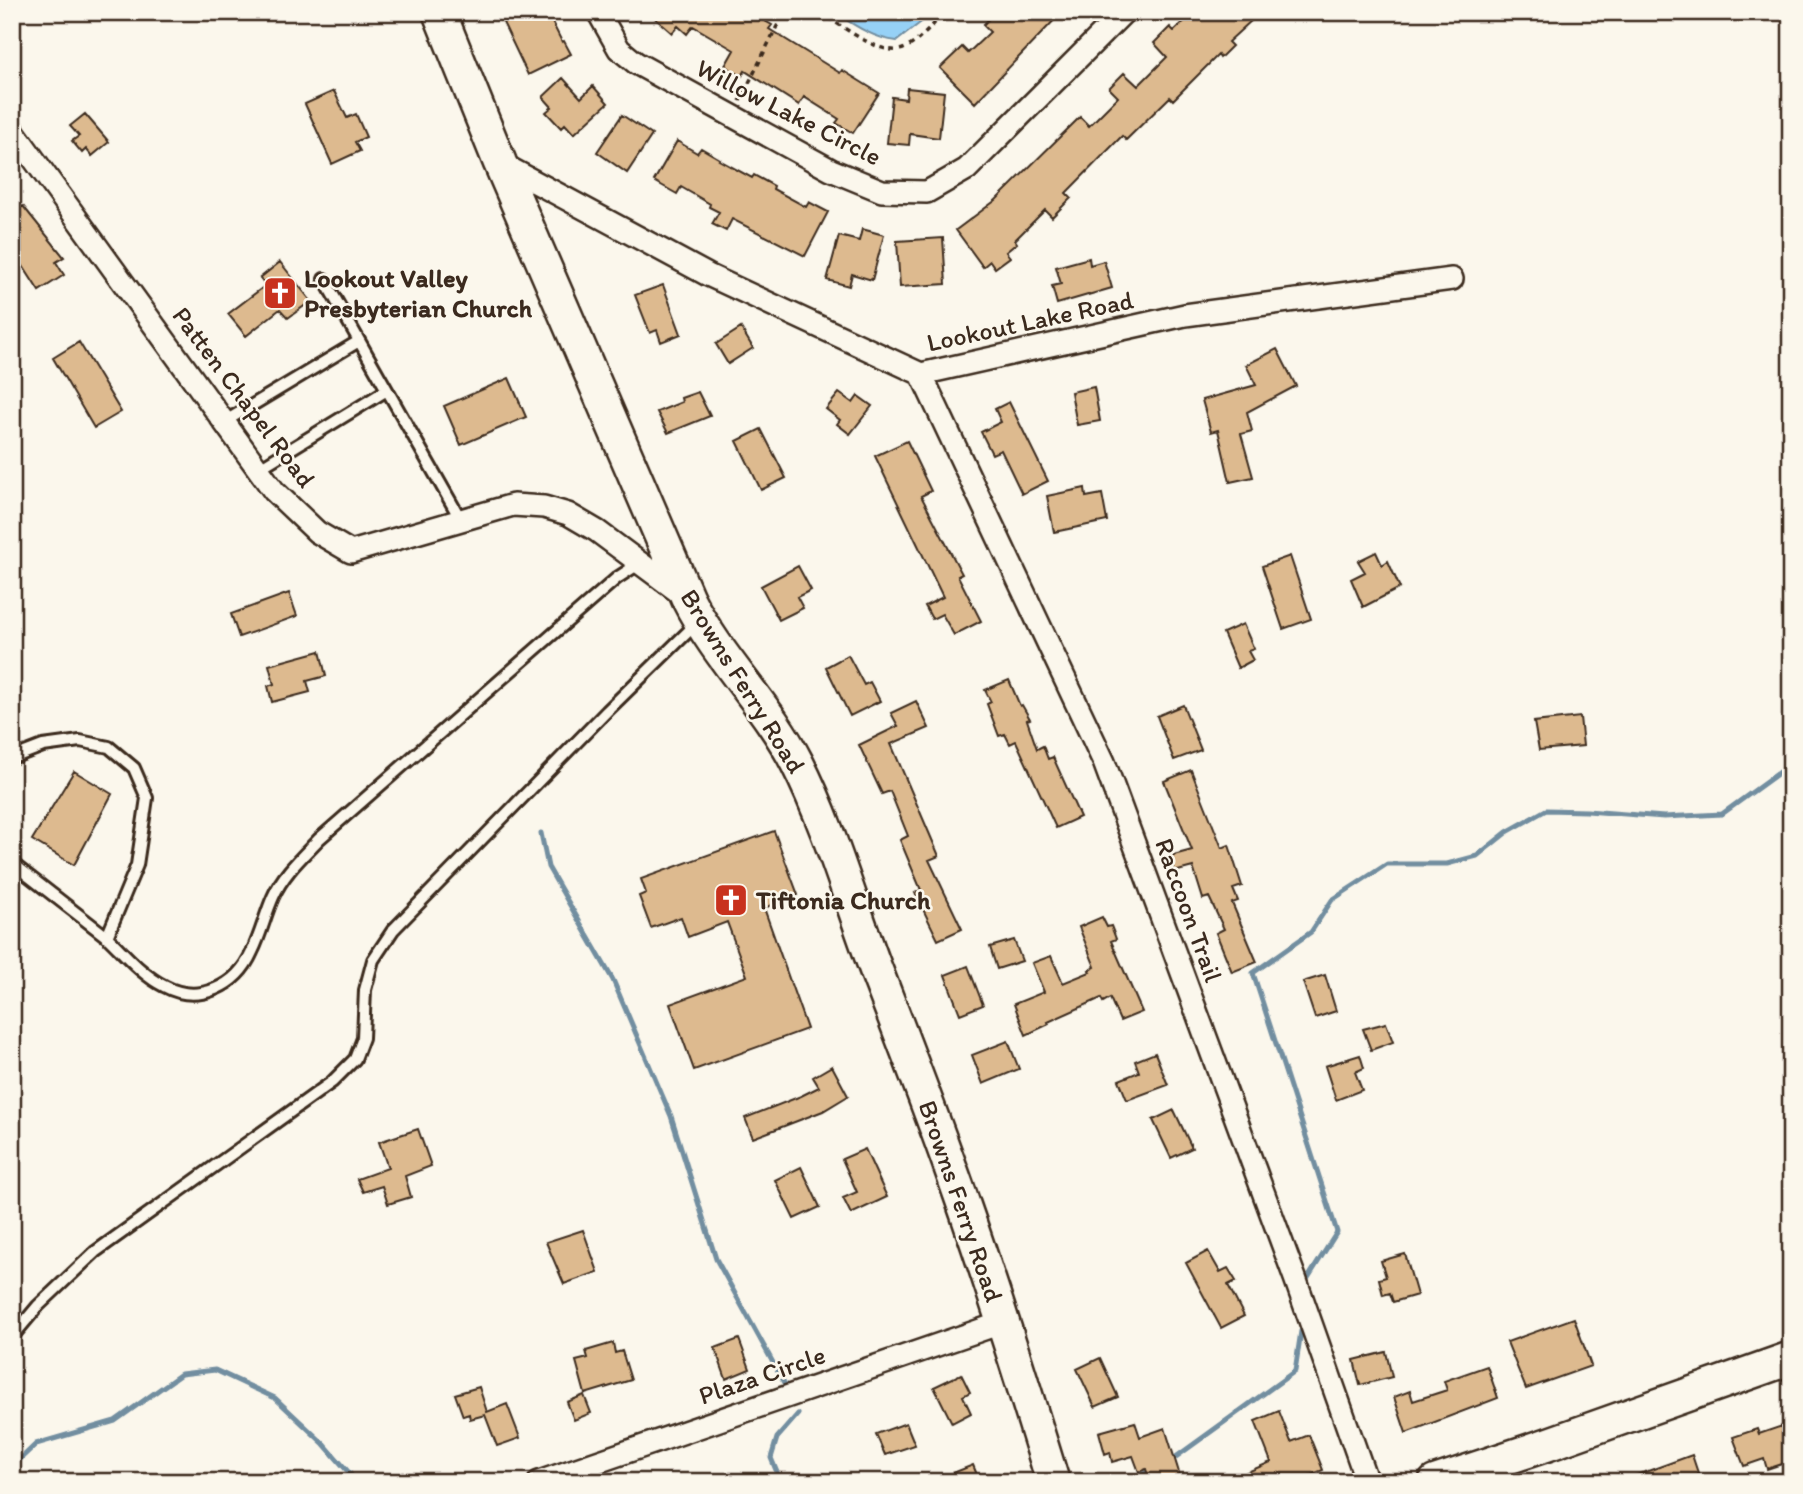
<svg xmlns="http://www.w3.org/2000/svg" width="1803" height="1494" viewBox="0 0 1803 1494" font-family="Itim,sans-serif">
	<rect width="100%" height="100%" fill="#fbf7ec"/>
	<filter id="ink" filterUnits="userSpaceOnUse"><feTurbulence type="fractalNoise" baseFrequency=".0143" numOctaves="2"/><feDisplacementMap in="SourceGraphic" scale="14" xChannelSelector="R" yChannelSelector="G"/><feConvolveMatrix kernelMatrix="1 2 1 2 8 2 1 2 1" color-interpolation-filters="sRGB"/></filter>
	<g filter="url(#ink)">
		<!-- water -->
		<path fill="#96d1f6" stroke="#728ea0" stroke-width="2" d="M 834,12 L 934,12 L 897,41 C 874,39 854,25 834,12 Z"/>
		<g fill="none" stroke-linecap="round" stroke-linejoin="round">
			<!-- stream -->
			<path stroke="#728ea0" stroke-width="5" d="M 541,833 L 548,867 L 613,980 L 671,1116 L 716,1259 L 788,1390
				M 1308,1278 L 1337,1232 L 1253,973 L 1311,932 L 1332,900 L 1387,864 L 1447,864 L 1477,856 L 1507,832 L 1546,810 L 1587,811 L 1664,817 L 1722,814 L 1791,764
				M 1169,1462 L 1295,1371 L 1301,1331
				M 12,1467 L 36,1444 L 115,1421 L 181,1374 L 215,1370 L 275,1398 L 324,1444 L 357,1482
				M 781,1482 L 771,1458 L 777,1438 L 798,1414
				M 1123,1482 L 1151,1471"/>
		</g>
		<!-- building -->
		<path fill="#ddba8f" stroke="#3b2a1e" stroke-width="2" d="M 498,12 L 547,12 L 562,42 L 564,41 L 571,54 L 528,75 Z
			M 648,12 L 749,12 L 772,25 L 769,29 L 840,73 L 842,70 L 879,93 L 853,133 L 836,123 L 839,119 L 804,97 L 799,105 L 745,71 L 742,76 L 725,66 L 734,50 L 693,26 L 687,34 L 678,26 L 672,33 Z
			M 995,12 L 1062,12 L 975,103 L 940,68 L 962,47 L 968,53 L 990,32 L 983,25 Z
			M 1194,12 L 1244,12 L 1252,20 L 1228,42 L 1232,46 L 1220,58 L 1218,55 L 1173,100 L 1170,97 L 1126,140 L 1122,136 L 1066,193 L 1071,198 L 1052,217 L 1045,210 L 1015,240 L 1017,243 L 1006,252 L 1010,257 L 995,268 L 990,261 L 983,267 L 956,230 L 996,200 L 1080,117 L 1089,126 L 1118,97 L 1109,88 L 1124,73 L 1138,86 L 1167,57 L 1154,43 L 1170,27 L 1174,31 Z
			M 563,78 L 581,98 L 593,86 L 608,103 L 574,134 L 565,124 L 561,128 L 546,112 L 552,107 L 543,97 Z
			M 907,88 L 944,92 L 939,138 L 910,134 L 909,145 L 887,143 L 892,97 L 906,99 Z
			M 334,91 L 347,118 L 356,114 L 366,137 L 355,142 L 360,151 L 332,164 L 305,104 Z
			M 85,114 L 109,142 L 92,156 L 86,149 L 82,153 L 72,141 L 79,136 L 70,126 Z
			M 622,115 L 652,135 L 627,173 L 597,152 Z
			M 677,141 L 697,153 L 701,148 L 720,159 L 719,160 L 752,178 L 754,175 L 774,186 L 773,189 L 806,207 L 809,202 L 828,212 L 805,256 L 732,219 L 726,231 L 712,224 L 719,212 L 709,207 L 710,204 L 681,187 L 677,194 L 654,181 Z
			M 23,206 L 64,257 L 56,262 L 64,275 L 39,291 L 12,249 L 12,214 Z
			M 862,229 L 884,235 L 872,280 L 852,274 L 849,286 L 827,280 L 839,236 L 859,241 Z
			M 943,238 L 946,284 L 900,287 L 897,241 Z
			M 1089,258 L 1090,265 L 1104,261 L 1112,288 L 1057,304 L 1052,286 L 1061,284 L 1056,267 Z
			M 280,262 L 311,301 L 288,318 L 280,309 L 246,336 L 228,314 L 266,285 L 260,278 Z
			M 663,285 L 681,334 L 661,342 L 657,330 L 650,333 L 635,295 Z
			M 741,328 L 753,348 L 728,364 L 716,344 Z
			M 79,342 L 121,412 L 94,428 L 53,358 Z
			M 1277,349 L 1296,386 L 1247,412 L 1252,431 L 1241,434 L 1253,477 L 1230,482 L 1218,430 L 1211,432 L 1202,400 L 1256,385 L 1246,365 Z
			M 509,378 L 526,417 L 461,445 L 444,406 Z
			M 1094,387 L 1100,421 L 1077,425 L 1071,392 Z
			M 698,392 L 710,416 L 668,433 L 657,412 L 682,402 L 681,398 Z
			M 839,393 L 853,403 L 858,396 L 872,406 L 850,434 L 837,424 L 840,420 L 826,409 Z
			M 1009,402 L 1048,481 L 1022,494 L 1001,450 L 992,454 L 981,432 L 1001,422 L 995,409 Z
			M 761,429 L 786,478 L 761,490 L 737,441 Z
			M 907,441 L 931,491 L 921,496 L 962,574 L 958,576 L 981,621 L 954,635 L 942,614 L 932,619 L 925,606 L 943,597 L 875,456 Z
			M 1085,488 L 1086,497 L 1102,494 L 1107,521 L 1054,532 L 1047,496 Z
			M 1376,552 L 1382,565 L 1388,561 L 1400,588 L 1363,607 L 1351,579 L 1365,572 L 1358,561 Z
			M 1290,556 L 1311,619 L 1283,629 L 1262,566 Z
			M 798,566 L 811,590 L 797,597 L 803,608 L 779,620 L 761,586 Z
			M 289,593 L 297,616 L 239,637 L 231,614 Z
			M 1243,624 L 1254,649 L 1248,651 L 1253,660 L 1238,668 L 1223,633 Z
			M 320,651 L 326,676 L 307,681 L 310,692 L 272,702 L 268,686 L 274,684 L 269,665 Z
			M 848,655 L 864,685 L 870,682 L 880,701 L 850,716 L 826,667 Z
			M 1009,680 L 1020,706 L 1022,705 L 1030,719 L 1027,720 L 1037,749 L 1043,746 L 1048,759 L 1053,757 L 1080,817 L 1056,828 L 1016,741 L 1010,744 L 1005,734 L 999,736 L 987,704 L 991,702 L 985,690 Z
			M 916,701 L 929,728 L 891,744 L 939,856 L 929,860 L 962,929 L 938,940 L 915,893 L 921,890 L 900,840 L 908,836 L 890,791 L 882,794 L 859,745 L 898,726 L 891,713 Z
			M 1183,705 L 1201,750 L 1174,760 L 1157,716 Z
			M 1580,717 L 1583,746 L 1539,750 L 1534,722 Z
			M 1191,770 L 1222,848 L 1229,845 L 1242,886 L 1233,889 L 1238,901 L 1232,903 L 1257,962 L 1232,972 L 1216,933 L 1224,929 L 1209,897 L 1203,899 L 1193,867 L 1174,872 L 1170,856 L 1192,850 L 1164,781 Z
			M 74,771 L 112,794 L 74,865 L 32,840 Z
			M 774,831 L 798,895 L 764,908 L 807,1029 L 694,1070 L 670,1004 L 747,976 L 727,922 L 688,937 L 681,917 L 651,928 L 639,896 L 646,893 L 641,879 Z
			M 1102,917 L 1107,927 L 1111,926 L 1116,939 L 1111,941 L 1142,1012 L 1120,1021 L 1110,998 L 1103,1002 L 1101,998 L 1048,1022 L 1049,1024 L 1026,1035 L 1014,1004 L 1044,992 L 1032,963 L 1051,956 L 1063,983 L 1090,972 L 1089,970 L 1095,967 L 1079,927 Z
			M 1014,940 L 1022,961 L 997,969 L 990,947 Z
			M 968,966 L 983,1005 L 960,1014 L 945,975 Z
			M 1325,975 L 1336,1011 L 1315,1018 L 1303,982 Z
			M 1386,1023 L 1393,1042 L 1371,1050 L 1363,1029 Z
			M 1008,1041 L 1019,1069 L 983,1084 L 972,1055 Z
			M 1155,1053 L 1168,1085 L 1127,1100 L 1119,1080 L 1139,1072 L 1135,1061 Z
			M 1360,1055 L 1364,1068 L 1355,1072 L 1362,1090 L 1336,1100 L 1325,1066 Z
			M 832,1066 L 848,1096 L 823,1111 L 753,1138 L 745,1118 L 801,1096 L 819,1087 L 813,1077 Z
			M 1174,1110 L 1192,1148 L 1171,1158 L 1153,1120 Z
			M 418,1129 L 431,1166 L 405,1176 L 411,1197 L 388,1204 L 382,1186 L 363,1192 L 357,1179 L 388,1168 L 379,1142 Z
			M 865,1149 L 887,1197 L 851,1214 L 843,1198 L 857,1192 L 842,1159 Z
			M 801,1167 L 820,1207 L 794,1219 L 775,1180 Z
			M 583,1230 L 598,1272 L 564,1284 L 546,1242 Z
			M 1208,1251 L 1220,1272 L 1228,1268 L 1236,1281 L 1228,1285 L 1244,1316 L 1221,1328 L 1186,1263 Z
			M 1405,1254 L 1417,1295 L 1393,1302 L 1390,1293 L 1383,1295 L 1379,1279 L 1386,1277 L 1381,1261 Z
			M 1574,1318 L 1591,1366 L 1526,1389 L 1507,1342 Z
			M 739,1339 L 750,1369 L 726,1379 L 715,1348 Z
			M 613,1343 L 615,1353 L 622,1351 L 631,1380 L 585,1394 L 576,1361 L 588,1358 L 586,1351 Z
			M 1386,1352 L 1392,1377 L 1360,1385 L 1354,1360 Z
			M 1100,1358 L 1118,1397 L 1095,1407 L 1077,1369 Z
			M 1487,1366 L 1498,1398 L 1406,1433 L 1394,1397 L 1410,1391 L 1413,1401 L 1447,1390 L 1444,1381 Z
			M 961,1374 L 970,1392 L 963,1396 L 971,1413 L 952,1423 L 934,1387 Z
			M 479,1387 L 487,1412 L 507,1404 L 520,1438 L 497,1446 L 485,1415 L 470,1419 L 469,1414 L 463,1416 L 455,1394 Z
			M 584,1395 L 591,1413 L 574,1420 L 567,1402 Z
			M 1279,1411 L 1291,1442 L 1309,1435 L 1323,1470 L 1294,1482 L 1224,1482 L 1271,1462 L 1255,1421 Z
			M 1135,1422 L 1140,1437 L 1165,1428 L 1182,1482 L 1150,1482 L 1146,1469 L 1139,1472 L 1133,1456 L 1112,1462 L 1110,1452 L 1105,1454 L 1099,1432 Z
			M 906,1423 L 915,1445 L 885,1455 L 876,1434 Z
			M 1791,1423 L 1791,1461 L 1767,1469 L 1764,1459 L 1744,1466 L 1733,1437 L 1757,1429 L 1759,1434 Z
			M 1692,1455 L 1701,1482 L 1623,1482 L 1623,1480 Z
			M 973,1465 L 980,1482 L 933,1482 L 933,1481 Z"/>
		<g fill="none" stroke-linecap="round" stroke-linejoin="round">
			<!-- lane casing -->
			<g stroke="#3b2a1e" stroke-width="16">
				<path id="lane" d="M 324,279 L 461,520
					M 224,422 L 359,341
					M 258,469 L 387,390
					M 12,758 L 43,746 L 80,741 L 109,747 L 134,768 L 147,798 L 137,865 L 107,937 L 12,863
					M 107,937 C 125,954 142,975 164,986 C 199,1005 237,986 252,952 C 261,934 265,915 273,897 C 283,874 302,857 319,839 L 617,578 L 640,563
					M 12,1337 L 38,1306 L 95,1252 L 332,1082 L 355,1059 L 363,1038 L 365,990 L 373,960 L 393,930 L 607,711 L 697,623"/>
			</g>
			<!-- street casing -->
			<g stroke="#3b2a1e" stroke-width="26">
				<path id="street" d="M 598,12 L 619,49 L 636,63 L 831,170 L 882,191 L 927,192 L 967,169 L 1124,12
					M 12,129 L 274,491 L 317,532 L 351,552 L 513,505 L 544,507 L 568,514 L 597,531 L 683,595
					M 500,163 L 708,275 L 921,374 L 1185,315 L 1452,279
					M 921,374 L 1104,762 L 1295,1278 L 1367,1482
					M 539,1482 L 1004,1322"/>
			</g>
			<!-- secondary casing -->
			<g stroke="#3b2a1e" stroke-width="37">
				<path id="secondary" d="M 439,12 L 500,163 L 688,599 C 718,659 767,704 797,763 C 831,830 851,905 878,975 C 903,1040 928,1104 951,1169 C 988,1272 1021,1377 1053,1482
					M 1435,1482 L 1546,1445 L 1791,1358"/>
			</g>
			<!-- path -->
			<path stroke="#3b2a1e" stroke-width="3.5" stroke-dasharray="5 5" stroke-linecap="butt" d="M 820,12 C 839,24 881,57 903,49 C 919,43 933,24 945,12
				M 740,101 L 784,12"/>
			<!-- lane -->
			<use href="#lane" stroke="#fbf7ec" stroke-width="10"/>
			<!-- street -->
			<use href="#street" stroke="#fbf7ec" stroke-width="21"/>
			<!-- secondary -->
			<use href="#secondary" stroke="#fbf7ec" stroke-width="32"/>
		</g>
	</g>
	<!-- icons -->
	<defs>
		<g id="church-square" transform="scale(1.75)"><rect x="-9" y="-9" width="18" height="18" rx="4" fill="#c8321e" stroke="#fbf7ec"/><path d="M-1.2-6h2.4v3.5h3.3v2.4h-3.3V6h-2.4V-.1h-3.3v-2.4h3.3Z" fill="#fff"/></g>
	</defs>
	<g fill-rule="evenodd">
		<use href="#church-square" x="280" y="293"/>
		<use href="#church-square" x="731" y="900"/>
	</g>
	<g text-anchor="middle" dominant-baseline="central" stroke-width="5" stroke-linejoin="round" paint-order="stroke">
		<!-- street labels -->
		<g font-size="26" fill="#3b2a1e" stroke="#fbf7ec">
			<text transform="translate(789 112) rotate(27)">Willow Lake Circle</text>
			<text transform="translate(1030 321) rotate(-12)">Lookout Lake Road</text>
			<text transform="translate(244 397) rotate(53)">Patten Chapel Road</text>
			<text transform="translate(743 681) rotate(58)">Browns Ferry Road</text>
			<text transform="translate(1189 910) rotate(70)">Raccoon Trail</text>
			<text transform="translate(961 1201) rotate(71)">Browns Ferry Road</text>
			<text transform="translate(762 1375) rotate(-19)">Plaza Circle</text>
		</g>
		<!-- poi labels -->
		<g font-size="26" font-weight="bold" fill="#3b2a1e" stroke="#fbf7ec" text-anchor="start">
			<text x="304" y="278">Lookout Valley<tspan x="304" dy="30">Presbyterian Church</tspan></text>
			<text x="756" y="900">Tiftonia Church</text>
		</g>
	</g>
	<!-- margin -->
	<rect width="1803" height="1494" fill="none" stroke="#fbf7ec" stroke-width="42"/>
	<rect x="21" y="21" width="1761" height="1452" fill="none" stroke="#3b2a1e" stroke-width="2.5" filter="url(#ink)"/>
</svg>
